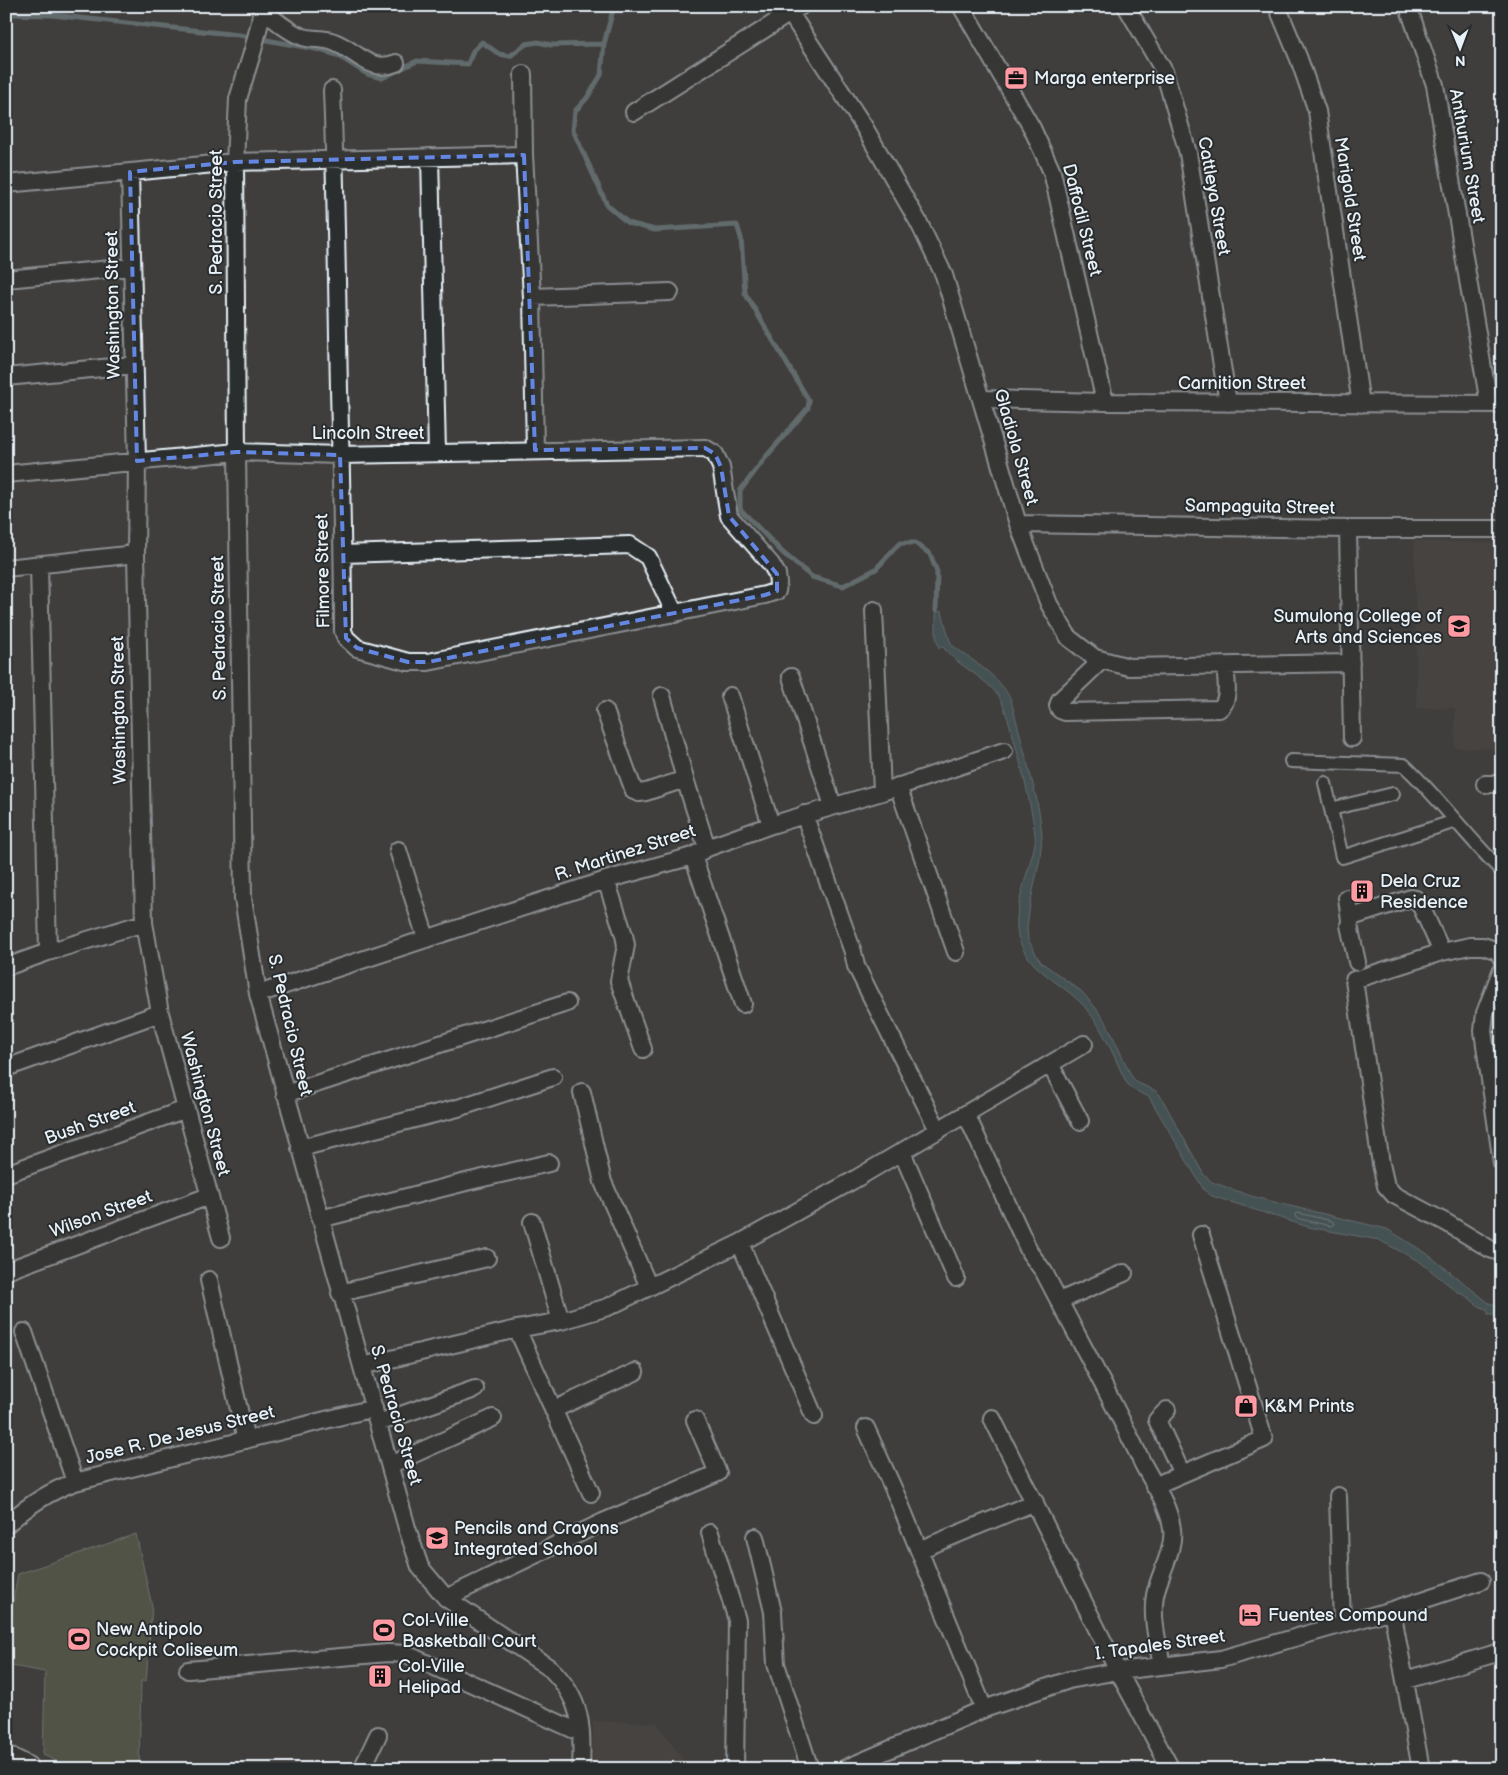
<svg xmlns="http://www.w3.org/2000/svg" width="1508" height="1775" viewBox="0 0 1508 1775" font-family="'Balsamiq Sans',sans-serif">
	<rect width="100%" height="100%" fill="#403e3d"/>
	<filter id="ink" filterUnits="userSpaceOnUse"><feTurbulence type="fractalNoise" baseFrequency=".02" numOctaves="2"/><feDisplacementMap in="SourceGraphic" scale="10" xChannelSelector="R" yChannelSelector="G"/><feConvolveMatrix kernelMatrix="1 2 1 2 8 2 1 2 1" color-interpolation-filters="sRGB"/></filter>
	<g filter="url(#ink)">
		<!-- built -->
		<path fill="#4f4a47" d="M 1414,541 L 1502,543 L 1502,749 L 1455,748 L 1455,708 L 1417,708 Z
			M 593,1721 L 657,1723 L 690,1769 L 593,1769 Z
			M 1408,1758 L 1410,1769 L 1362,1769 Z"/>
		<!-- green -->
		<path fill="#666e54" stroke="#a7b0a6" d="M 136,1534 L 152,1606 L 146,1681 L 141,1681 L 139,1769 L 74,1769 L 43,1755 L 45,1672 L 6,1665 L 10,1617 L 18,1574 Z"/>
		<!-- water -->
		<path fill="#4d6b70" stroke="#8ba1a6" d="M 936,611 L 942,612 L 949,638 L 952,645 C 973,661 1000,676 1011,700 L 1036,796 L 1040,817 L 1042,836 L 1040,858 L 1030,905 L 1027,927 L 1028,939 L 1037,956 L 1041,962 L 1081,991 L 1095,1007 L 1107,1024 L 1131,1075 L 1136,1082 L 1156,1091 L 1160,1095 L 1204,1175 L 1212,1182 L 1251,1196 L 1286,1205 L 1387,1229 L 1426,1253 L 1489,1303 L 1502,1307 L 1502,1319 L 1496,1318 L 1495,1314 L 1488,1314 L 1487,1309 C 1475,1307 1471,1296 1459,1293 L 1420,1262 L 1379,1240 L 1308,1227 L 1212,1196 L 1204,1190 L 1149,1097 L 1132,1089 L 1126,1082 C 1116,1061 1103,1029 1089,1012 C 1068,984 1027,973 1018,936 C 1012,910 1030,869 1035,843 C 1038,827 1009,711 999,697 C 985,676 958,667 943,647 L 939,648 L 936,637 Z"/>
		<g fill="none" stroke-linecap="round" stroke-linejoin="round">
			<!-- shore -->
			<path stroke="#aabbc2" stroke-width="1" d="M 1298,1213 L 1332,1221 L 1334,1224 L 1331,1226 L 1296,1218 L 1295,1215 Z"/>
			<!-- stream -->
			<path stroke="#8ba1a6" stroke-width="5" d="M 614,6 L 604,44 L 601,75 L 587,98 L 575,111 L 573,130 L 607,205 L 628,223 L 655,230 L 737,225 L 741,238 L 745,293 L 809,401 L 808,408 L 765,458 L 740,491 L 740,509 L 783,553 L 812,577 L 843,586 L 876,569 L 895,548 L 901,543 L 915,543 L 930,554 L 937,572 L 936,611
				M 6,14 L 52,15 L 239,35 L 321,50 L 337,55 L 367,74 L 382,78 L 417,61 L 468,64 L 473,51 L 482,42 L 499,54 L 510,56 L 526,44 L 538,42 L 551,45 L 604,44"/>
			<!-- pedestrian casing -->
			<g stroke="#e8f1f8" stroke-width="16">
				<path id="pedestrian" d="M 1291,761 L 1404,765 C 1439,798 1467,837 1502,871
					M 1325,783 L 1342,857 L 1456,821
					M 1331,809 L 1393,794"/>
			</g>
			<!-- minor casing -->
			<g stroke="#e8f1f8" stroke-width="20">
				<path id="minor" d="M 262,6 L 260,22 L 253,50 L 238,99 L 235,162 L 237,452 L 243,898 L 258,994 L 407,1528 L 420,1567 L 446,1598 L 551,1669 C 582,1700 583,1727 581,1769
					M 961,6 L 1032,128 L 1052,172 L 1105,402
					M 1126,6 L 1164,71 L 1188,153 L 1228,403
					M 1277,6 L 1299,59 L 1317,111 L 1361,404
					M 1408,6 L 1435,85 L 1489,404
					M 262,9 C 274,19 288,32 303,37 C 313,40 324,38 334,42 C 356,50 370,74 396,63
					M 790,13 L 863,125 L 919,223 L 944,275 L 1018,524 L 1049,604 L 1069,638 L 1095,658 L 1129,667 L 1351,663
					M 523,74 L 524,155 L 532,297 L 535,450
					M 634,112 L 801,6
					M 430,157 L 437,453
					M 130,172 L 137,461 L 136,554 L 144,923 L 160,1013 L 221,1238
					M 6,184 L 235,162 L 524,155
					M 6,279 L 132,267
					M 532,297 L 670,292
					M 6,377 L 134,365
					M 982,399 L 1105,402 L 1502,404
					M 6,474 L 237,452 L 340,455 L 705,448 L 715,454 L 721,467 L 729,516 L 771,564 L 777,574 L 778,583 L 777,591 L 765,595 L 428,662 L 408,662 L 357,648 L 346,638 L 343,631 C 343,550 341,469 339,389 C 337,289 336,189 332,90
					M 1018,524 L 1348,529 L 1502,529
					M 1348,529 L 1352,738
					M 343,554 L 630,545 L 648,557 L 675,614
					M 39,565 L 48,952
					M 6,568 L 136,554
					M 874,610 L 882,792
					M 1102,660 L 1060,700 L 1058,706 L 1060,710 L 1065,712 L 1219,709 C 1231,701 1226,679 1225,666
					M 791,677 L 833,806
					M 662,696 L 685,779 L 707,848
					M 730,696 L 771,825
					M 605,711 L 634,791 L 639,793 L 646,792 L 685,779
					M 1485,784 L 1502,784
					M 898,786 L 956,952
					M 804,814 L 853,952 L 856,966 L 938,1130
					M 398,850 L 426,938
					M 693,856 L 743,1004
					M 606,880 L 624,935 L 626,945 L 619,981 L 643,1049
					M 1347,898 L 1350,920
					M 1502,959 L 1498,951 L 1483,946 L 1470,946 L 1442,952 L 1354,980 L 1381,1164 L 1386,1186 L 1394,1195 L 1447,1223 L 1490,1249 L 1502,1253
					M 1357,962 L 1349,925 L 1352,917 L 1411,898 L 1416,899 L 1419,902 L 1442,952
					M 6,967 L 48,952 L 144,923
					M 1502,969 L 1485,1013 L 1483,1031 L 1502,1163
					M 258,994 L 606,880 L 693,856 L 707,848 L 771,825 L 882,792 L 1004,751
					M 1050,1064 L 1080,1121
					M 6,1068 L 160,1013
					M 582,1092 L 603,1182 L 649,1287
					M 285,1094 L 567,1003
					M 966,1114 L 1030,1253 L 1044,1272 C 1077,1336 1112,1399 1143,1464 C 1154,1485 1169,1505 1172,1529 C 1175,1549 1159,1575 1155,1595 C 1151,1618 1158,1643 1162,1666
					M 300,1148 L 458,1108 L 553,1077
					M 902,1152 L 956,1278
					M 6,1174 L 186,1109
					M 320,1219 L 470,1181 L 549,1163
					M 532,1222 L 561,1321
					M 740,1243 L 814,1416
					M 6,1271 L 209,1196
					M 209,1280 L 246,1440
					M 340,1293 L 487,1258
					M 1059,1301 L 1124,1273
					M 517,1329 L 591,1493
					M 24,1332 L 75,1482
					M 362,1366 L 517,1329 L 561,1321 L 608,1307 L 740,1243 L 852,1181 L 1084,1044
					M 553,1410 L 635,1372
					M 1167,1410 L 1157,1420 L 1182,1474
					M 992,1418 L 1118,1671 L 1171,1769
					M 378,1423 L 475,1389
					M 866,1428 L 898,1499 L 984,1709
					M 390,1465 L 493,1418
					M 1154,1486 L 1264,1439 L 1201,1235
					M 1338,1496 L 1342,1624
					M 6,1525 C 26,1507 50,1491 75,1482 L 374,1408
					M 710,1533 L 737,1620 L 735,1769
					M 755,1537 L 773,1612 L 776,1664 L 810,1769
					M 919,1550 L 1035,1502
					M 446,1598 L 603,1522 L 718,1473 L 695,1420
					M 1392,1610 L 1421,1769
					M 188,1670 L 388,1653 L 406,1654 L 581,1733
					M 1406,1680 L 1500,1652
					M 362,1769 L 378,1735
					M 844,1769 L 984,1709 L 1069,1680 L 1118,1671 L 1221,1659 L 1392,1610 L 1481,1581"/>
			</g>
			<!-- primary casing -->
			<g stroke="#e8f1f8" stroke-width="30">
				<path id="primary" d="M 6,1759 L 25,1769"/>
			</g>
			<!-- pedestrian -->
			<use href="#pedestrian" stroke="#2a2d2e" stroke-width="12"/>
			<!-- minor -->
			<use href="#minor" stroke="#2a2d2e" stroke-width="16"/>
			<!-- primary -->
			<use href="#primary" stroke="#2a2d2e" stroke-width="26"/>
		</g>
	</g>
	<!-- marked area -->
	<path d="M0 0H1508V1775H0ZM 524,155 L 535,450 L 705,448 L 715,454 L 721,467 L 729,516 L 777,574 L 777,591 L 765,595 L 428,662 L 408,662 L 357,648 L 346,638 L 340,455 L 237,452 L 137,461 L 130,172 L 235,162 Z" fill="#403e3d" fill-opacity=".55" fill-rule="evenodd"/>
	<path fill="none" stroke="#6487e3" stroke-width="4" stroke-dasharray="10 6" stroke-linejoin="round" d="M 524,155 L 535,450 L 705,448 L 715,454 L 721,467 L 729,516 L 777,574 L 777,591 L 765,595 L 428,662 L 408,662 L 357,648 L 346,638 L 340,455 L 237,452 L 137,461 L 130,172 L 235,162 Z"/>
	<!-- icons -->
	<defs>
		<g id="office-square" transform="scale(1.25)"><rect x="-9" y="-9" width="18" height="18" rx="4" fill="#ff9aa2" stroke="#2a2d2e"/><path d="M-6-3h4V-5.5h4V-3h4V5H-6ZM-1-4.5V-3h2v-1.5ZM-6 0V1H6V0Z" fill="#111"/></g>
		<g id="university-square" transform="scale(1.25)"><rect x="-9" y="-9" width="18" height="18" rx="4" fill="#ff9aa2" stroke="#2a2d2e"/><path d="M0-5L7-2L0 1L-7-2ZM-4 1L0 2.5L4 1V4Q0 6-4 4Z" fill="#111"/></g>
		<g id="building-square" transform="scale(1.25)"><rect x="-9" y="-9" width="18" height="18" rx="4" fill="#ff9aa2" stroke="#2a2d2e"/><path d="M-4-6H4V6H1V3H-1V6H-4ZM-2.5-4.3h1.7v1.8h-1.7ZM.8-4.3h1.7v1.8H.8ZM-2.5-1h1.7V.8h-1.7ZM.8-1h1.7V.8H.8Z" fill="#111"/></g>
		<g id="shop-square" transform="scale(1.25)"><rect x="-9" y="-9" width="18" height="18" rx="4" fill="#ff9aa2" stroke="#2a2d2e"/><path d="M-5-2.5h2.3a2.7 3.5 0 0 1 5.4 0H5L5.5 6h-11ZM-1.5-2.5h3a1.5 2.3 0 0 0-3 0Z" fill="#111"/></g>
		<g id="school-square" transform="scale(1.25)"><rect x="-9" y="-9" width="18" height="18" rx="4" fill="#ff9aa2" stroke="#2a2d2e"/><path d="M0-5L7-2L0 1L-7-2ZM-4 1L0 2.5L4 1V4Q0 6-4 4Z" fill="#111"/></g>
		<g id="hotel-square" transform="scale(1.25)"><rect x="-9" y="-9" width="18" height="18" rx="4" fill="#ff9aa2" stroke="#2a2d2e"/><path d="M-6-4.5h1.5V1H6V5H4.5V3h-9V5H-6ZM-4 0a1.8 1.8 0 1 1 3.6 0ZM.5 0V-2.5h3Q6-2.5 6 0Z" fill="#111"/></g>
		<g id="stadium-square" transform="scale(1.25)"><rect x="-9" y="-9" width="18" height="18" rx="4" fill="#ff9aa2" stroke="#2a2d2e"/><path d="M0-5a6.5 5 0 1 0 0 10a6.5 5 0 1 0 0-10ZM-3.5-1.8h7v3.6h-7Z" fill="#111"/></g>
	</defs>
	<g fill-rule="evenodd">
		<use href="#office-square" x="1016" y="78"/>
		<use href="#university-square" x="1459" y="626"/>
		<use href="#building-square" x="1362" y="891"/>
		<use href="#shop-square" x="1246" y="1406"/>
		<use href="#school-square" x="437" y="1538"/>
		<use href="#hotel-square" x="1250" y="1615"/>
		<use href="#stadium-square" x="384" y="1630"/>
		<use href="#stadium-square" x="79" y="1639"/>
		<use href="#building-square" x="380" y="1676"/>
	</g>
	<g text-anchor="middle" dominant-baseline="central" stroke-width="4" stroke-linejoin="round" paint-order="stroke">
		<!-- poi labels -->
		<g font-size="18" fill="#e8f1f8" stroke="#2a2d2e" text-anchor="start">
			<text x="1034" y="78">Marga enterprise</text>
			<text x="1442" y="616" text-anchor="end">Sumulong College of<tspan x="1442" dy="21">Arts and Sciences</tspan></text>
			<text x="1380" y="881">Dela Cruz<tspan x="1380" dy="21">Residence</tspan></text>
			<text x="1264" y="1406">K&amp;M Prints</text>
			<text x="454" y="1528">Pencils and Crayons<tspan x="454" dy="21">Integrated School</tspan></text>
			<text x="1268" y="1615">Fuentes Compound</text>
			<text x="402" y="1620">Col-Ville<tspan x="402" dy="21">Basketball Court</tspan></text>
			<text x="96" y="1629">New Antipolo<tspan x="96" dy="21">Cockpit Coliseum</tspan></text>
			<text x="398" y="1666">Col-Ville<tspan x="398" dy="21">Helipad</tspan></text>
		</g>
		<!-- street labels -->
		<g font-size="18" fill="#e8f1f8" stroke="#2a2d2e">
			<text transform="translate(1467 156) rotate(80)">Anthurium Street</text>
			<text transform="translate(1214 196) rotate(80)">Cattleya Street</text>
			<text transform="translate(1350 199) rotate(81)">Marigold Street</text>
			<text transform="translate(1082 220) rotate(76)">Daffodil Street</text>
			<text transform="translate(216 222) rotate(-90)">S. Pedracio Street</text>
			<text transform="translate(113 305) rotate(-91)">Washington Street</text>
			<text x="1242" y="383">Carnition Street</text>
			<text x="368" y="433">Lincoln Street</text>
			<text transform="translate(1016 447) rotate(74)">Gladiola Street</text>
			<text transform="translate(1260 507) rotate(1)">Sampaguita Street</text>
			<text transform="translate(323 571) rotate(-91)">Filmore Street</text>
			<text transform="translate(219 628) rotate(-91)">S. Pedracio Street</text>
			<text transform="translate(119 710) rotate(-91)">Washington Street</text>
			<text transform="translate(625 853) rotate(-18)">R. Martinez Street</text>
			<text transform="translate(290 1025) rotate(77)">S. Pedracio Street</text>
			<text transform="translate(205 1104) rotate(75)">Washington Street</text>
			<text transform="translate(90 1123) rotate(-20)">Bush Street</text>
			<text transform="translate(101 1214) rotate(-20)">Wilson Street</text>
			<text transform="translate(396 1415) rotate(74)">S. Pedracio Street</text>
			<text transform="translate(180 1435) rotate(-14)">Jose R. De Jesus Street</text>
			<text transform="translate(1160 1645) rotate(-8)">I. Tapales Street</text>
		</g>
	</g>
	<!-- margin -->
	<rect width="1508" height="1775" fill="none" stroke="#2a2d2e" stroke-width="25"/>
	<rect x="12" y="12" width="1483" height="1750" fill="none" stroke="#e8f1f8" stroke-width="2" filter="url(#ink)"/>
	<!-- north arrow -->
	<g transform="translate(1460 48) rotate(179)" stroke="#2a2d2e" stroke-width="4" paint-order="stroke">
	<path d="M0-4L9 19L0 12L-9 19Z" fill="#e8f1f8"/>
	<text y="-8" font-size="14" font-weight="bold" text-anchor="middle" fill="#e8f1f8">N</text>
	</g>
</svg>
